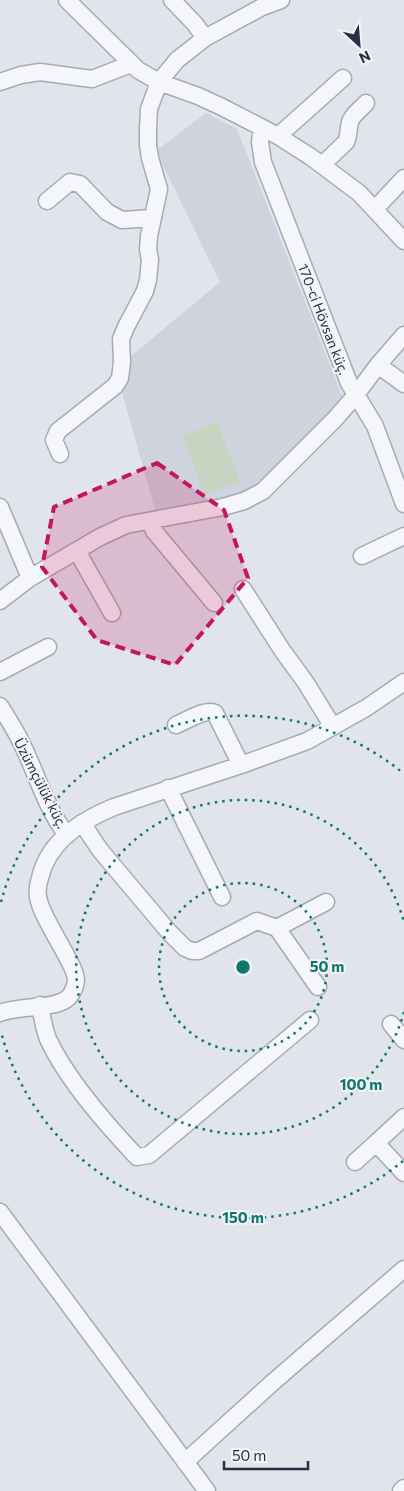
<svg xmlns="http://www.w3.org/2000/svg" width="404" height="1491" viewBox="0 0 404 1491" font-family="Commissioner,sans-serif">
	<rect width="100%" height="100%" fill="#e1e4eb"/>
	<!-- built -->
	<path fill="#cfd3dd" d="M 206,113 L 237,129 L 343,398 L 254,487 L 241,496 L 156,513 L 121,389 L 130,357 L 220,282 L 156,151 Z"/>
	<!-- green -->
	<path fill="#c5d5c2" d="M 217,422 L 240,482 L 205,495 L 182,436 Z"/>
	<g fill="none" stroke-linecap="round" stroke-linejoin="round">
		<!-- minor casing -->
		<g stroke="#a6aab6" stroke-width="19">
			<path id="minor" d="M 67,0 L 138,70 L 159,82 L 198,96 L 222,107 L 278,136 L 311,157 L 359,193 L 404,241
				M 172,0 L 195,24 L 205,38
				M 0,82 L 21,75 L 40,72 L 92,79 L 131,64
				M 262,128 L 260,142 L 263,162 L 349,383 L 375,426 L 404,504
				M 278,136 L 343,78
				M 322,165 L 346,142 C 349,136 348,129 350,122 C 352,115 361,109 366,103
				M 47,201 L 70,182 L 80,184 L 107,212 L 122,220 L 152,218
				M 375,209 L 404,178
				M 378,365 L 404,384
				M 60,454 L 54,440 L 58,431 L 115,386 L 120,378 L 122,362 L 121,339 L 126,327 L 145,291 L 148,280 L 150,260 L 148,249 L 149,236 L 159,189 L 150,158 L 148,145 L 148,128 L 149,109 L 159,82 L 177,60 L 205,38 L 262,7 L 281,0
				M 0,507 L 30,578
				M 150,521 L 154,531 L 214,603
				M 77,551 L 112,613
				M 362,556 L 404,536
				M 243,589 L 282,650 L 306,683 L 333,727
				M 0,601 L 30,578 L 100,537 L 126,525 L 223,507 L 244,501 L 263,491 L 335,419 L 355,396 L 378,365 L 404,335
				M 0,672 L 48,647
				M 0,706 C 7,717 14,728 20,740 C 36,771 45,807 67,835
				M 176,725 C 186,721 206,708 215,713 L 241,765
				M 168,788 L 222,897
				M 82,823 L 100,850 L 169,932 L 185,948 L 192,951 L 199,951 L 251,924 L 257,921 L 277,928 L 318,987
				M 277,928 L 326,902
				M 40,1005 C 42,1017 44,1029 48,1039 C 67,1080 106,1124 137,1157 L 149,1155 L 310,1020
				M 0,1013 C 18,1005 57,1010 69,997 C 73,992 76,986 76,979 C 75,970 70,963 66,955 C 58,939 41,914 38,897 C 37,890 38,884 40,878 C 48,842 82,820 114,807 L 241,765 L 307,741 L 366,708 L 404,682
				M 391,1024 L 404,1040
				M 404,1117 L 376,1143 L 404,1173
				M 355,1162 L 376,1143
				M 0,1212 L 207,1491
				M 185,1462 L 272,1383 L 404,1269
				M 401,1491 L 404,1488"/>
		</g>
		<!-- minor -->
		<use href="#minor" stroke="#f5f6f9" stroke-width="16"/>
	</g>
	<!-- marked area -->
	<path fill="#c2185b" fill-opacity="0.2" stroke="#c2185b" stroke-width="4" stroke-dasharray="10 6" stroke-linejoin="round" d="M 157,463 L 224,510 L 248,578 L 175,665 L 97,640 L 42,567 L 54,507 Z"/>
	<!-- distance rings -->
	<g fill="none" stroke="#0f766e" stroke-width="2.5" stroke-dasharray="2.5 5">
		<circle cx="243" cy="967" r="84"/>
		<path d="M404 1012A167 167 0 1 1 404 922"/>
		<path d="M403 1161A251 251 0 0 1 1 1032M1 902A251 251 0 0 1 403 773"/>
	</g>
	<g text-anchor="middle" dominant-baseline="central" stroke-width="4" stroke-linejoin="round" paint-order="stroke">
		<!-- street labels -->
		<g font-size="14" fill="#282f44" stroke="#f1f3f8">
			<text transform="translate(324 319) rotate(69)">170-ci Hövsan küç.</text>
			<text transform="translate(41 783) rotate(63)">Üzümçülük küç.</text>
		</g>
	</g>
	<circle cx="243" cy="967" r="8" fill="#0f766e" stroke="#f1f3f8" stroke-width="2.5"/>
	<g font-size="15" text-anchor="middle" font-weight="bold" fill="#0f766e" stroke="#f1f3f8" stroke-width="4" stroke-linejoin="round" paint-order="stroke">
		<text x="327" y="972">50 m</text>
		<text x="361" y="1090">100 m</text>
		<text x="243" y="1223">150 m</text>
	</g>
	<!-- north arrow -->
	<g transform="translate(359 45) rotate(154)" stroke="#f1f3f8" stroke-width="4" paint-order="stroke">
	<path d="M0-4L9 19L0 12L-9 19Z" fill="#282f44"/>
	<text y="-8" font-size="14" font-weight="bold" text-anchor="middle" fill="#282f44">N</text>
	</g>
	<!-- scale -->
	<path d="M224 1461v8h84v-8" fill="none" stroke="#282f44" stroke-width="2.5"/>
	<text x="232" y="1461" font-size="15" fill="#282f44" stroke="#f1f3f8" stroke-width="4" paint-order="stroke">50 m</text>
</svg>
